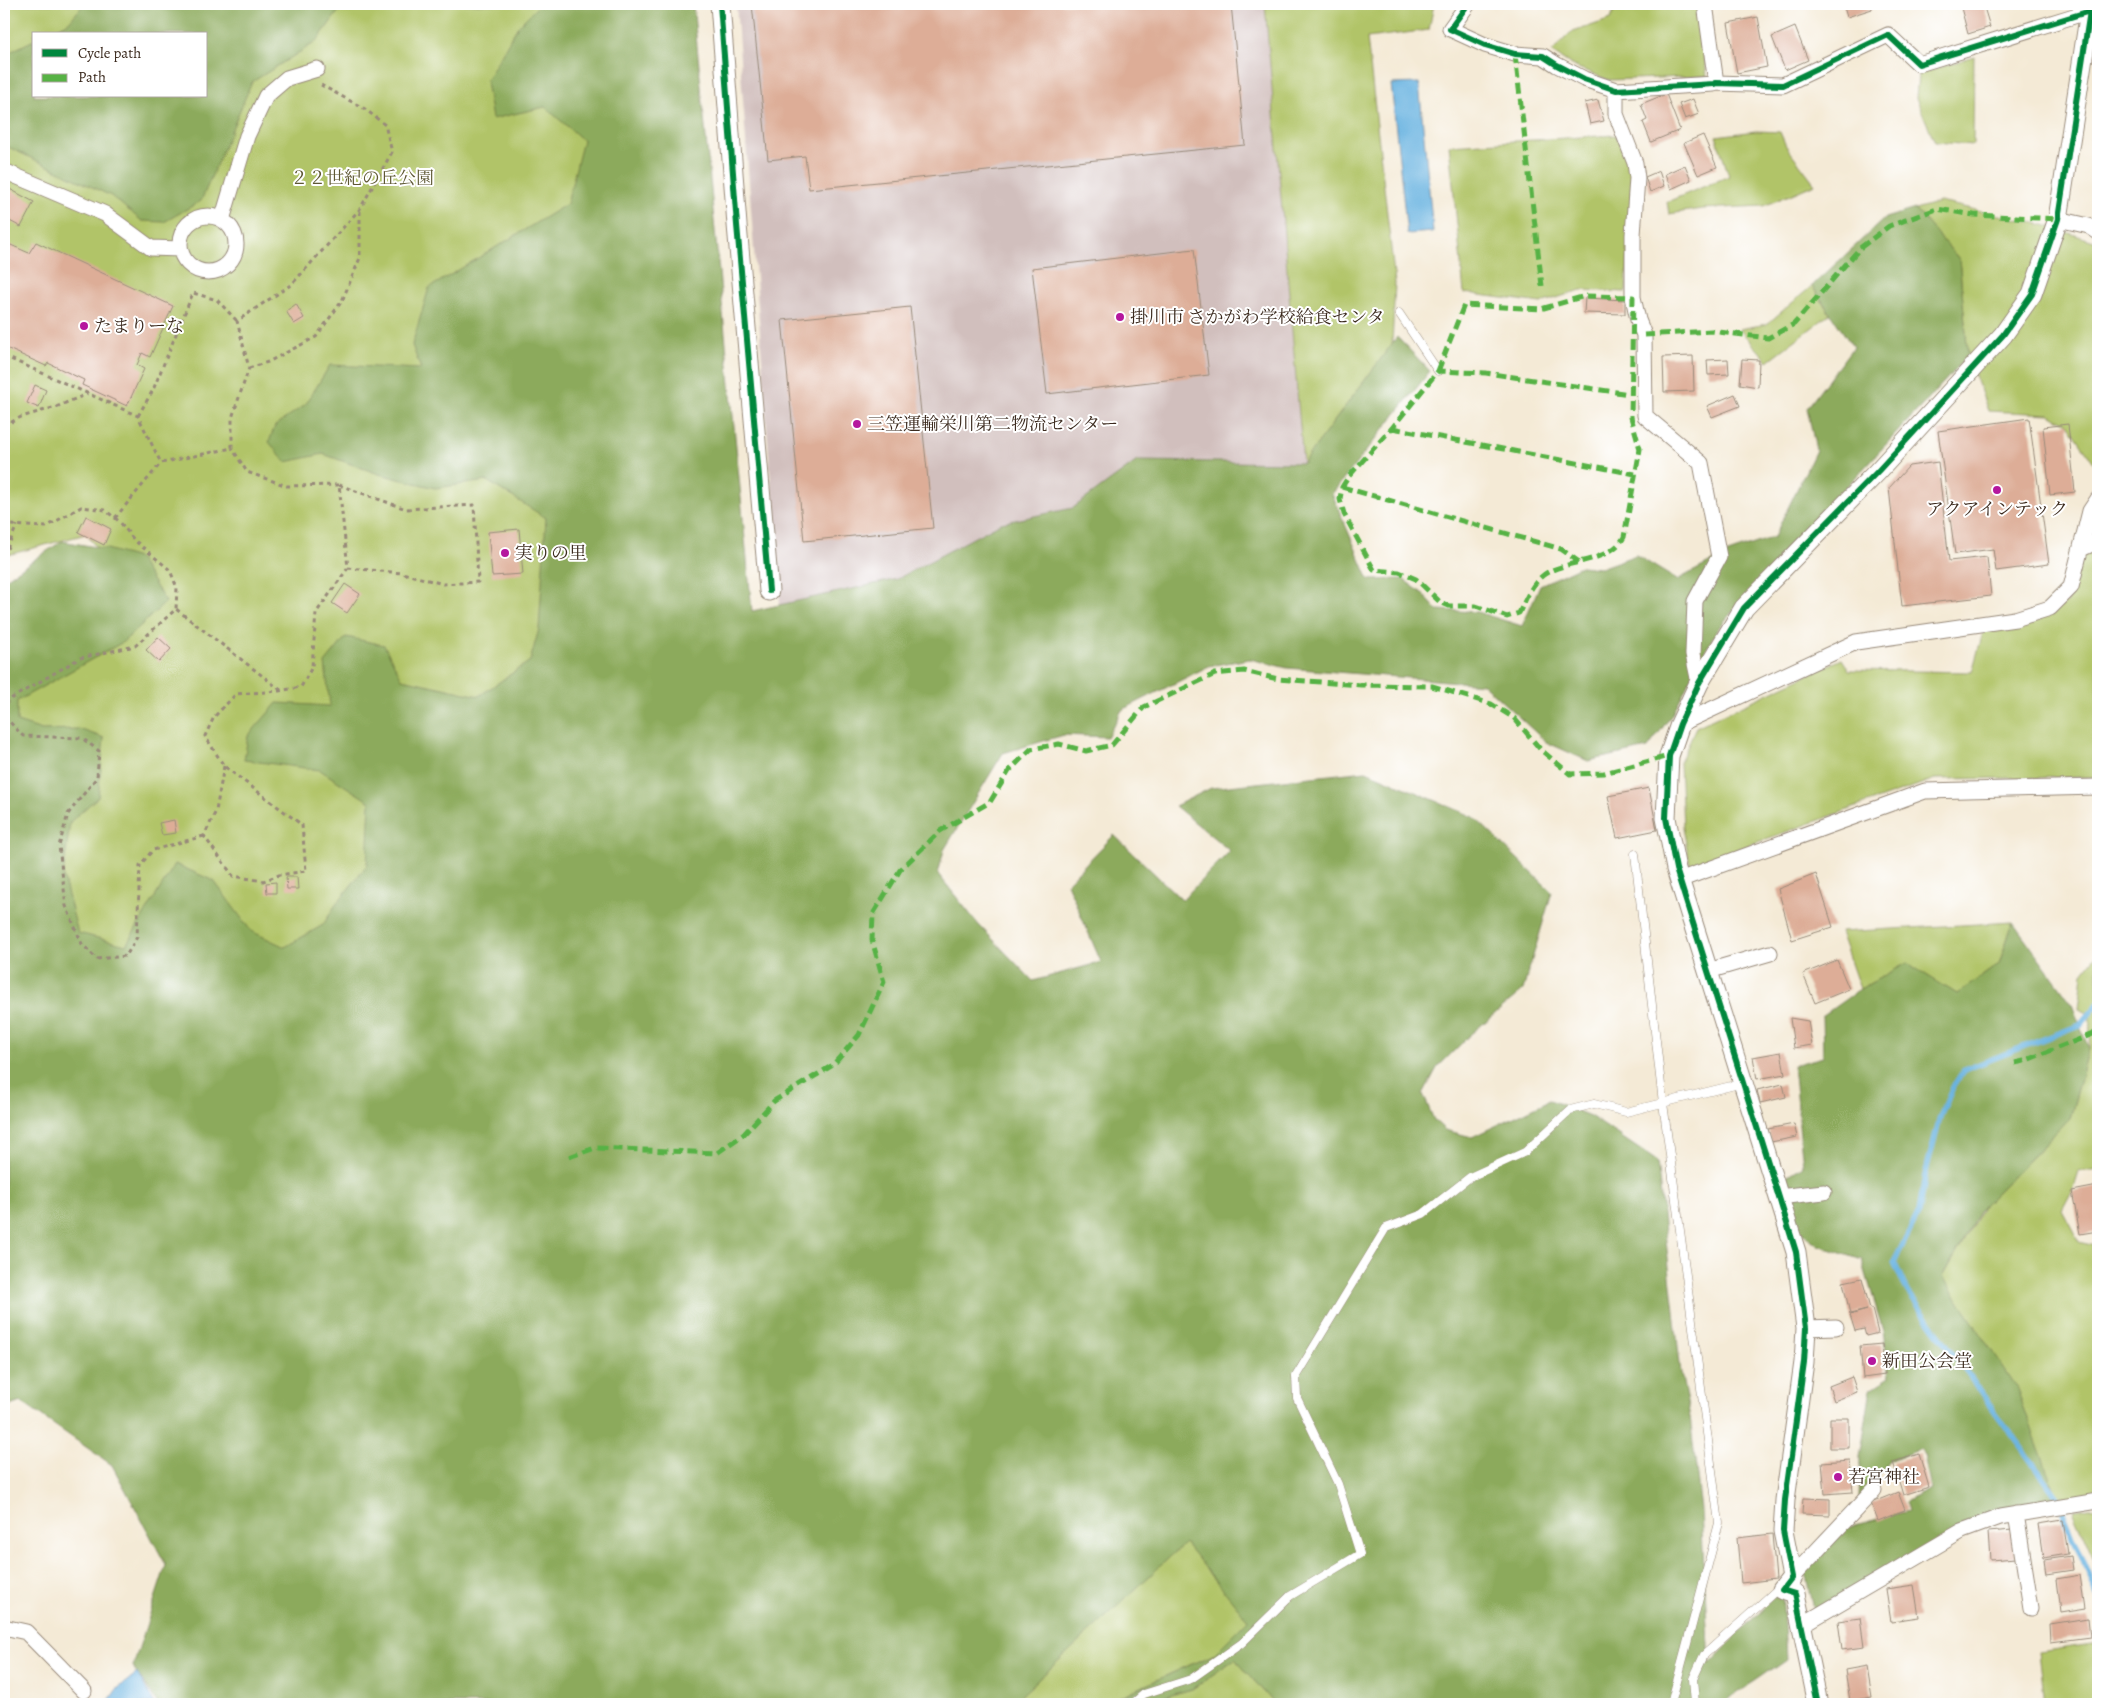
<svg xmlns="http://www.w3.org/2000/svg" width="2102" height="1708" viewBox="0 0 2102 1708" font-family="Alegreya,'Noto Serif JP',serif">
	<rect width="100%" height="100%" fill="#fff"/>
	<filter id="ink" filterUnits="userSpaceOnUse"><feTurbulence type="fractalNoise" baseFrequency=".02" numOctaves="2"/><feDisplacementMap in="SourceGraphic" scale="10" xChannelSelector="R" yChannelSelector="G"/><feConvolveMatrix kernelMatrix="1 2 1 2 8 2 1 2 1" color-interpolation-filters="sRGB"/></filter>
	<filter id="wash" filterUnits="userSpaceOnUse"><feTurbulence type="fractalNoise" baseFrequency=".0096" numOctaves="4" result="noise"/><feDisplacementMap in="SourceGraphic" scale="20" xChannelSelector="R" yChannelSelector="G"/><feGaussianBlur stdDeviation="1.12" result="paint"/><feColorMatrix in="noise" values="0 0 0 0 0 0 0 0 0 0 0 0 0 0 0 0 0 1.4 0 .05"/><feComposite in="paint" operator="in"/></filter>
	<g filter="url(#wash)">
		<rect width="100%" height="100%" fill="#f4ead6"/>
		<!-- industrial -->
		<path fill="#d1bfbd" d="M 736,4 L 1265,4 L 1303,463 L 1137,461 L 1073,508 L 1001,523 L 897,579 L 780,606 Z"/>
		<!-- green -->
		<path fill="#b1c467" stroke="#767742" d="M 4,4 L 102,4 L 89,34 L 34,34 L 34,89 L 8,100 L 173,180 L 302,4 L 581,4 L 619,141 L 472,454 L 576,513 L 556,678 L 405,802 L 336,943 L 71,994 L 4,772 L 4,669 L 135,598 L 86,534 L 4,556 L 4,392 L 9,388 L 4,386 Z
			M 1265,4 L 1434,4 L 1429,30 L 1367,38 L 1395,283 L 1392,345 L 1303,463 Z
			M 1616,4 L 1696,4 L 1707,76 L 1609,80 L 1573,66 L 1552,52 L 1570,33 L 1611,19 Z
			M 1974,56 L 1973,145 L 1935,142 L 1916,98 L 1918,75 Z
			M 1756,131 L 1780,132 L 1786,146 L 1815,184 L 1764,206 L 1702,209 L 1669,214 L 1667,202 L 1729,176 L 1716,136 Z
			M 1616,135 L 1633,176 L 1626,292 L 1581,290 L 1541,303 L 1464,293 L 1449,145 Z
			M 1940,202 L 2044,225 L 2094,241 L 2098,246 L 2098,469 L 2068,424 L 2050,414 L 1988,411 L 1968,356 L 1959,259 L 1915,209 Z
			M 1812,286 L 1830,314 L 1768,361 L 1739,329 L 1767,324 Z
			M 2098,545 L 2098,777 L 1935,779 L 1690,866 L 1683,827 L 1680,762 L 1696,727 L 1842,659 L 1849,670 L 1972,672 L 1984,629 L 2029,625 L 2068,602 L 2081,549 Z
			M 2013,922 L 1999,964 L 1957,994 L 1907,964 L 1860,989 L 1840,932 Z
			M 2098,953 L 2098,1169 L 2078,1172 L 2072,1191 L 2062,1210 L 2079,1242 L 2098,1247 L 2098,1501 L 2062,1509 L 1943,1277 L 1984,1205 L 2070,1118 L 2089,1049 L 2090,1014 L 2079,1009 L 2083,973 Z
			M 2098,1507 L 2098,1566 L 2073,1510 Z
			M 1185,1542 L 1249,1620 L 1214,1654 L 1111,1701 L 1108,1704 L 1012,1704 Z
			M 2098,1643 L 2098,1704 L 2045,1704 L 2039,1652 Z
			M 1235,1659 L 1275,1704 L 1146,1704 L 1152,1700 L 1192,1689 Z"/>
		<!-- forest -->
		<path fill="#8caa5c" stroke="#646a3d" d="M 84,4 L 344,4 L 316,42 L 252,82 L 201,201 L 164,222 L 142,221 L 111,196 L 4,145 L 4,55 L 34,40 L 34,96 L 206,96 L 206,34 L 46,34 L 69,22 Z
			M 540,4 L 693,4 L 752,611 L 897,579 L 1001,523 L 1073,508 L 1137,461 L 1303,463 L 1397,337 L 1430,371 L 1332,494 L 1369,580 L 1403,579 L 1422,593 L 1437,610 L 1477,612 L 1522,626 L 1540,585 L 1581,566 L 1600,568 L 1636,555 L 1677,580 L 1728,553 L 1774,537 L 1816,450 L 1807,408 L 1853,347 L 1812,286 L 1885,218 L 1915,209 L 1959,259 L 1968,356 L 1750,591 L 1717,630 L 1671,716 L 1648,748 L 1588,761 L 1546,742 L 1483,684 L 1287,668 L 1250,659 L 1209,666 L 1122,710 L 1107,737 L 1064,735 L 1003,753 L 944,850 L 938,874 L 978,924 L 1033,981 L 1101,962 L 1067,883 L 1114,835 L 1182,900 L 1230,851 L 1175,806 L 1211,788 L 1366,771 L 1474,817 L 1552,892 L 1523,990 L 1472,1033 L 1437,1068 L 1423,1094 L 1434,1120 L 1445,1130 L 1472,1137 L 1550,1100 L 1590,1116 L 1657,1161 L 1681,1373 L 1690,1417 L 1701,1510 L 1709,1664 L 1782,1590 L 1786,1659 L 1734,1695 L 1724,1704 L 1275,1704 L 1235,1659 L 1192,1689 L 1152,1700 L 1146,1704 L 1108,1704 L 1111,1701 L 1214,1654 L 1248,1620 L 1185,1543 L 1012,1704 L 158,1704 L 140,1677 L 147,1694 L 133,1666 L 166,1565 L 112,1465 L 21,1402 L 4,1408 L 4,580 L 62,541 L 107,549 L 138,558 L 166,602 L 123,642 L 17,701 L 17,722 L 42,730 L 79,729 L 104,738 L 98,797 L 70,822 L 63,876 L 78,933 L 126,945 L 175,864 L 214,881 L 251,931 L 285,947 L 323,925 L 335,906 L 367,865 L 370,802 L 320,770 L 244,760 L 248,736 L 277,703 L 330,706 L 325,663 L 346,637 L 384,645 L 402,679 L 479,696 L 530,661 L 539,629 L 546,518 L 487,481 L 435,488 L 379,474 L 323,454 L 286,462 L 269,442 L 275,426 L 306,404 L 330,365 L 421,369 L 412,345 L 429,288 L 567,204 L 583,140 L 545,107 L 492,119 L 486,81 L 518,26 Z
			M 2013,922 L 2071,1002 L 2089,1049 L 2070,1118 L 1980,1209 L 1943,1277 L 2017,1389 L 2057,1497 L 2063,1506 L 2000,1517 L 1813,1610 L 1805,1571 L 1844,1528 L 1907,1511 L 1904,1502 L 1931,1489 L 1924,1455 L 1919,1449 L 1889,1461 L 1859,1501 L 1860,1457 L 1871,1389 L 1890,1377 L 1883,1331 L 1862,1260 L 1818,1245 L 1797,1228 L 1784,1178 L 1803,1166 L 1793,1065 L 1823,1057 L 1822,1016 L 1860,989 L 1907,963 L 1957,994 L 1999,964 Z"/>
		<!-- water -->
		<path fill="#68b2e0" stroke="#526e7f" d="M 1419,83 L 1433,232 L 1407,234 L 1391,84 Z
			M 137,1673 L 155,1704 L 106,1704 L 117,1689 Z"/>
		<g fill="none" stroke-linecap="round" stroke-linejoin="round">
			<!-- stream -->
			<path stroke="#68b2e0" stroke-width="5.5" d="M 2098,1004 L 2080,1025 L 1964,1070 L 1953,1087 L 1940,1117 L 1925,1176 L 1919,1213 L 1894,1262 L 1906,1289 L 2057,1497 L 2098,1596"/>
		</g>
		<g id="blocks">
			<!-- building -->
			<path fill="#ddad97" d="M 752,4 L 1231,4 L 1245,145 L 809,189 L 805,156 L 768,160 Z
				M 1843,4 L 1871,4 L 1872,9 L 1847,17 Z
				M 1960,4 L 1983,4 L 1990,27 L 1968,34 Z
				M 1758,17 L 1767,67 L 1737,73 L 1728,23 Z
				M 1795,27 L 1808,60 L 1785,70 L 1772,37 Z
				M 1666,94 L 1680,130 L 1651,142 L 1643,122 L 1647,120 L 1641,104 Z
				M 1693,99 L 1699,114 L 1685,119 L 1679,104 Z
				M 1598,100 L 1604,121 L 1590,124 L 1585,103 Z
				M 1703,135 L 1717,167 L 1698,175 L 1684,143 Z
				M 1685,165 L 1691,180 L 1671,189 L 1665,174 Z
				M 1659,171 L 1664,186 L 1650,192 L 1645,177 Z
				M 4,186 L 34,202 L 21,227 L 4,218 Z
				M 4,242 L 29,253 L 36,242 L 173,306 L 150,357 L 142,353 L 137,365 L 144,369 L 127,406 L 82,385 L 84,380 L 48,363 L 46,366 L 4,347 Z
				M 1194,249 L 1209,375 L 1047,394 L 1032,268 Z
				M 1585,298 L 1625,300 L 1625,314 L 1584,313 Z
				M 296,304 L 304,318 L 294,324 L 286,311 Z
				M 910,307 L 933,528 L 804,541 L 782,320 Z
				M 1693,356 L 1694,391 L 1664,392 L 1663,357 Z
				M 1728,359 L 1729,374 L 1708,375 L 1707,360 Z
				M 1742,359 L 1759,360 L 1758,387 L 1740,384 Z
				M 35,385 L 46,390 L 39,408 L 27,403 Z
				M 1735,394 L 1740,406 L 1712,417 L 1707,406 Z
				M 2029,418 L 2049,564 L 1996,571 L 1993,549 L 1955,554 L 1938,431 Z
				M 2068,424 L 2075,492 L 2050,495 L 2043,427 Z
				M 1938,462 L 1949,561 L 1987,557 L 1991,596 L 1902,606 L 1889,488 L 1909,466 Z
				M 86,516 L 111,529 L 104,545 L 78,532 Z
				M 519,529 L 523,574 L 492,576 L 488,532 Z
				M 345,584 L 360,594 L 347,613 L 332,603 Z
				M 158,637 L 171,649 L 159,662 L 146,650 Z
				M 1649,788 L 1657,830 L 1617,838 L 1608,796 Z
				M 174,820 L 176,833 L 162,835 L 159,823 Z
				M 1816,874 L 1833,927 L 1792,940 L 1778,889 Z
				M 286,877 L 297,877 L 298,889 L 287,889 Z
				M 276,882 L 276,893 L 267,893 L 266,883 Z
				M 1837,960 L 1849,989 L 1815,1003 L 1803,974 Z
				M 1790,1018 L 1808,1021 L 1812,1045 L 1794,1048 Z
				M 1781,1052 L 1785,1074 L 1757,1079 L 1753,1057 Z
				M 1783,1084 L 1786,1097 L 1760,1103 L 1757,1090 Z
				M 1794,1124 L 1797,1137 L 1771,1142 L 1768,1129 Z
				M 2098,1186 L 2098,1231 L 2080,1234 L 2072,1191 Z
				M 1862,1278 L 1870,1309 L 1872,1309 L 1878,1333 L 1866,1336 L 1864,1329 L 1855,1331 L 1850,1315 L 1867,1310 L 1850,1314 L 1843,1282 Z
				M 1882,1344 L 1885,1375 L 1863,1378 L 1860,1346 Z
				M 1852,1377 L 1857,1392 L 1834,1401 L 1829,1386 Z
				M 1830,1418 L 1849,1418 L 1849,1448 L 1830,1448 Z
				M 1919,1454 L 1929,1487 L 1903,1495 L 1893,1462 Z
				M 1850,1460 L 1853,1492 L 1825,1494 L 1822,1462 Z
				M 1898,1492 L 1905,1510 L 1878,1521 L 1871,1503 Z
				M 1803,1498 L 1830,1499 L 1830,1515 L 1802,1514 Z
				M 2063,1520 L 2068,1554 L 2043,1558 L 2038,1524 Z
				M 2013,1530 L 2016,1558 L 1990,1560 L 1988,1532 Z
				M 1772,1534 L 1776,1579 L 1741,1583 L 1737,1538 Z
				M 2071,1556 L 2073,1570 L 2046,1574 L 2044,1560 Z
				M 2080,1575 L 2085,1609 L 2060,1613 L 2056,1579 Z
				M 1914,1585 L 1919,1617 L 1891,1621 L 1886,1589 Z
				M 1860,1618 L 1864,1647 L 1842,1650 L 1838,1621 Z
				M 2088,1618 L 2090,1637 L 2051,1642 L 2050,1624 Z
				M 1867,1666 L 1872,1697 L 1850,1701 L 1845,1670 Z"/>
		</g>
	</g>
	<g filter="url(#ink)">
		<use href="#blocks" fill-opacity="0" stroke="#988a7a" stroke-width="1"/>
		<g fill="none" stroke-linecap="round" stroke-linejoin="round">
			<!-- service casing -->
			<g stroke="#988a7a" stroke-width="9">
				<path id="service" d="M 1399,313 L 1438,371
					M 1635,854 L 1663,1103 L 1719,1523 L 1671,1704
					M 1132,1704 L 1144,1694 L 1191,1679 L 1242,1643 L 1290,1596 L 1360,1554 L 1338,1484 L 1297,1398 L 1296,1376 L 1386,1228 L 1423,1214 L 1470,1177 L 1525,1152 L 1570,1110 L 1594,1104 L 1626,1112 L 1743,1083
					M 1695,1704 L 1693,1679 L 1704,1655 L 1781,1586"/>
			</g>
			<!-- minor casing -->
			<g stroke="#988a7a" stroke-width="17">
				<path id="minor" d="M 1468,4 L 1450,29 L 1485,45 L 1515,54 L 1543,56 L 1557,65 L 1584,79 L 1616,90 L 1714,84 L 1716,83 L 1783,85 L 1888,35 L 1919,64 L 2090,11 L 2098,28
					M 1705,4 L 1716,83
					M 1616,90 L 1616,114 L 1635,163 L 1637,178 L 1633,235 L 1633,297 L 1638,320 L 1644,335 L 1645,416 L 1701,463 L 1719,557 L 1695,601 L 1693,654 L 1699,683
					M 4,171 L 105,214 L 151,248 L 180,249
					M180 244a28 28 0 1 1 56 0a28 28 0 1 1-56 0Z
					M 2058,219 L 2089,226 L 2098,232
					M 222,220 L 247,136 L 266,96 L 287,78 L 317,69
					M 2081,549 L 2098,541
					M 1680,724 L 1856,642 L 2015,619 L 2050,608 L 2071,587 L 2090,511 L 2098,499
					M 1679,880 L 1925,791 L 2098,787
					M 1708,971 L 1770,953
					M 1778,1197 L 1824,1192
					M 1806,1328 L 1836,1327
					M 2016,1514 L 2031,1608
					M 1792,1577 L 1874,1490
					M 1802,1625 L 1962,1531 L 2000,1517 L 2098,1501
					M 4,1627 L 26,1632 L 84,1691"/>
			</g>
			<!-- tertiary casing -->
			<g stroke="#988a7a" stroke-width="21">
				<path id="tertiary" d="M 720,4 L 737,225 L 769,591
					M 1818,1704 L 1795,1594 L 1782,1590 L 1792,1577 L 1783,1531 L 1785,1500 L 1804,1362 L 1806,1328 L 1796,1252 L 1676,869 L 1666,818 L 1669,756 L 1680,724 L 1699,683 L 1744,608 L 1878,471 L 2003,335 L 2032,294 L 2058,219 L 2090,11 L 2089,4"/>
			</g>
			<!-- path -->
			<path stroke="#988a7a" stroke-width="3" stroke-dasharray="4 4" stroke-linecap="butt" d="M 4,356 L 138,416 L 161,463 L 232,448 L 232,418 L 249,368 L 237,321 L 292,284 L 360,209 L 392,152 L 385,125 L 365,109 L 321,85
				M 249,368 L 268,362 L 316,337 L 342,301 L 360,258 L 360,210
				M 138,416 L 153,390 L 193,293 L 217,300 L 237,321
				M 4,426 L 21,417 L 56,407 L 87,394
				M 339,485 L 406,509 L 474,505 L 478,582 L 443,584 L 402,573 L 348,568
				M 115,518 L 161,463
				M 4,522 L 9,525 L 46,527 L 81,507 L 105,510 L 120,522 L 134,540 L 170,570 L 177,588 L 176,609
				M 4,556 L 17,525
				M 224,766 L 216,811 L 204,836 L 233,876 L 263,881 L 279,875 L 306,871 L 302,825 L 224,766 L 205,736 L 214,717 L 236,694 L 279,691 L 301,687 L 312,667 L 316,613 L 348,568 L 339,485 L 287,486 L 247,472 L 232,448
				M 204,836 L 153,850 L 140,865 L 137,937 L 126,956 L 97,959 L 82,944 L 66,906 L 59,846 L 68,814 L 97,777 L 99,751 L 82,738 L 23,736 L 6,718 L 7,701 L 80,658 L 135,646 L 176,609 L 282,691"/>
			<!-- service -->
			<use href="#service" stroke="#fff" stroke-width="8"/>
			<!-- minor -->
			<use href="#minor" stroke="#fff" stroke-width="15"/>
			<!-- tertiary -->
			<use href="#tertiary" stroke="#fff" stroke-width="19"/>
			<!-- quiet -->
			<path stroke="#57b245" stroke-width="5" stroke-dasharray="10 5" stroke-linecap="butt" d="M 1515,54 L 1542,286
				M 1644,335 L 1711,331 L 1768,338 L 1794,324 L 1860,248 L 1889,226 L 1937,209 L 1974,215 L 2058,219
				M 1438,371 L 1464,305 L 1541,309 L 1585,296 L 1633,297 L 1631,417 L 1640,449 L 1624,537 C 1610,562 1571,560 1548,572 C 1533,580 1526,599 1519,613 L 1507,617 L 1476,606 L 1449,606 L 1440,602 L 1416,579 L 1399,572 L 1374,570 L 1344,514 L 1340,499 L 1342,487 L 1349,476 L 1392,428 L 1438,371 L 1486,373 L 1629,394
				M 1392,428 L 1635,474
				M 1342,487 L 1561,549 L 1579,562
				M 2015,1063 L 2024,1061 L 2098,1032
				M 569,1157 L 595,1148 L 717,1153 L 744,1134 L 774,1101 L 833,1065 L 859,1035 L 884,982 L 872,940 L 873,914 L 900,870 L 940,831 L 990,802 L 1009,771 L 1031,749 L 1059,744 L 1086,751 L 1112,745 L 1144,707 L 1215,674 L 1244,671 L 1278,679 L 1361,685 L 1432,686 L 1491,704 L 1514,718 L 1541,750 L 1570,774 L 1604,773 L 1669,756"/>
			<!-- cycleway casing -->
			<g stroke="#fff" stroke-width="9">
				<path id="cycleway" d="M 720,4 L 737,225 L 769,591
					M 1468,4 L 1450,29 L 1485,45 L 1515,54 L 1543,56 L 1557,65 L 1584,79 L 1616,90 L 1714,84 L 1716,83 L 1783,85 L 1888,35 L 1919,64 L 2090,11
					M 1818,1704 L 1795,1594 L 1782,1590 L 1792,1577 L 1783,1531 L 1785,1500 L 1804,1362 L 1806,1328 L 1796,1252 L 1676,869 L 1666,818 L 1669,756 L 1680,724 L 1699,683 L 1744,608 L 1878,471 L 2003,335 L 2032,294 L 2058,219 L 2090,11 L 2089,4"/>
			</g>
			<!-- cycleway -->
			<use href="#cycleway" stroke="#00873e" stroke-width="6"/>
		</g>
	</g>
	<!-- markers -->
	<g fill="#b5179e" stroke="#fff" stroke-width="2">
		<circle cx="1120" cy="317" r="5"/>
		<circle cx="84" cy="326" r="5"/>
		<circle cx="857" cy="424" r="5"/>
		<circle cx="1997" cy="490" r="5"/>
		<circle cx="505" cy="553" r="5"/>
		<circle cx="1872" cy="1361" r="5"/>
		<circle cx="1838" cy="1477" r="5"/>
	</g>
	<g text-anchor="middle" dominant-baseline="central" stroke-width="4" stroke-linejoin="round" paint-order="stroke">
		<!-- park labels -->
		<g font-size="18" fill="#5e5834" stroke="#fff">
			<text x="362" y="178">２２世紀の丘公園</text>
		</g>
		<!-- poi labels -->
		<g font-size="18" fill="#3b2a1e" stroke="#fff" text-anchor="start">
			<text x="1130" y="317">掛川市 さかがわ学校給食センタ</text>
			<text x="94" y="326">たまりーな</text>
			<text x="867" y="424">三笠運輸栄川第二物流センター</text>
			<text x="1997" y="509" text-anchor="middle">アクアインテック</text>
			<text x="515" y="553">実りの里</text>
			<text x="1882" y="1361">新田公会堂</text>
			<text x="1848" y="1477">若宮神社</text>
		</g>
	</g>
	<!-- margin -->
	<rect width="2102" height="1708" fill="none" stroke="#fff" stroke-width="20"/>
	<!-- legend -->
	<rect x="32" y="32" width="175" height="65" fill="#ffffff" stroke="#b1aaa5"/>
	<rect x="42" y="49" width="25" height="8" fill="#00873e" stroke="#b1aaa5"/>
	<text x="78" y="58" font-size="15" fill="#3b2a1e">Cycle path</text>
	<rect x="42" y="74" width="25" height="8" fill="#57b245" stroke="#b1aaa5"/>
	<text x="78" y="82" font-size="15" fill="#3b2a1e">Path</text>
</svg>
